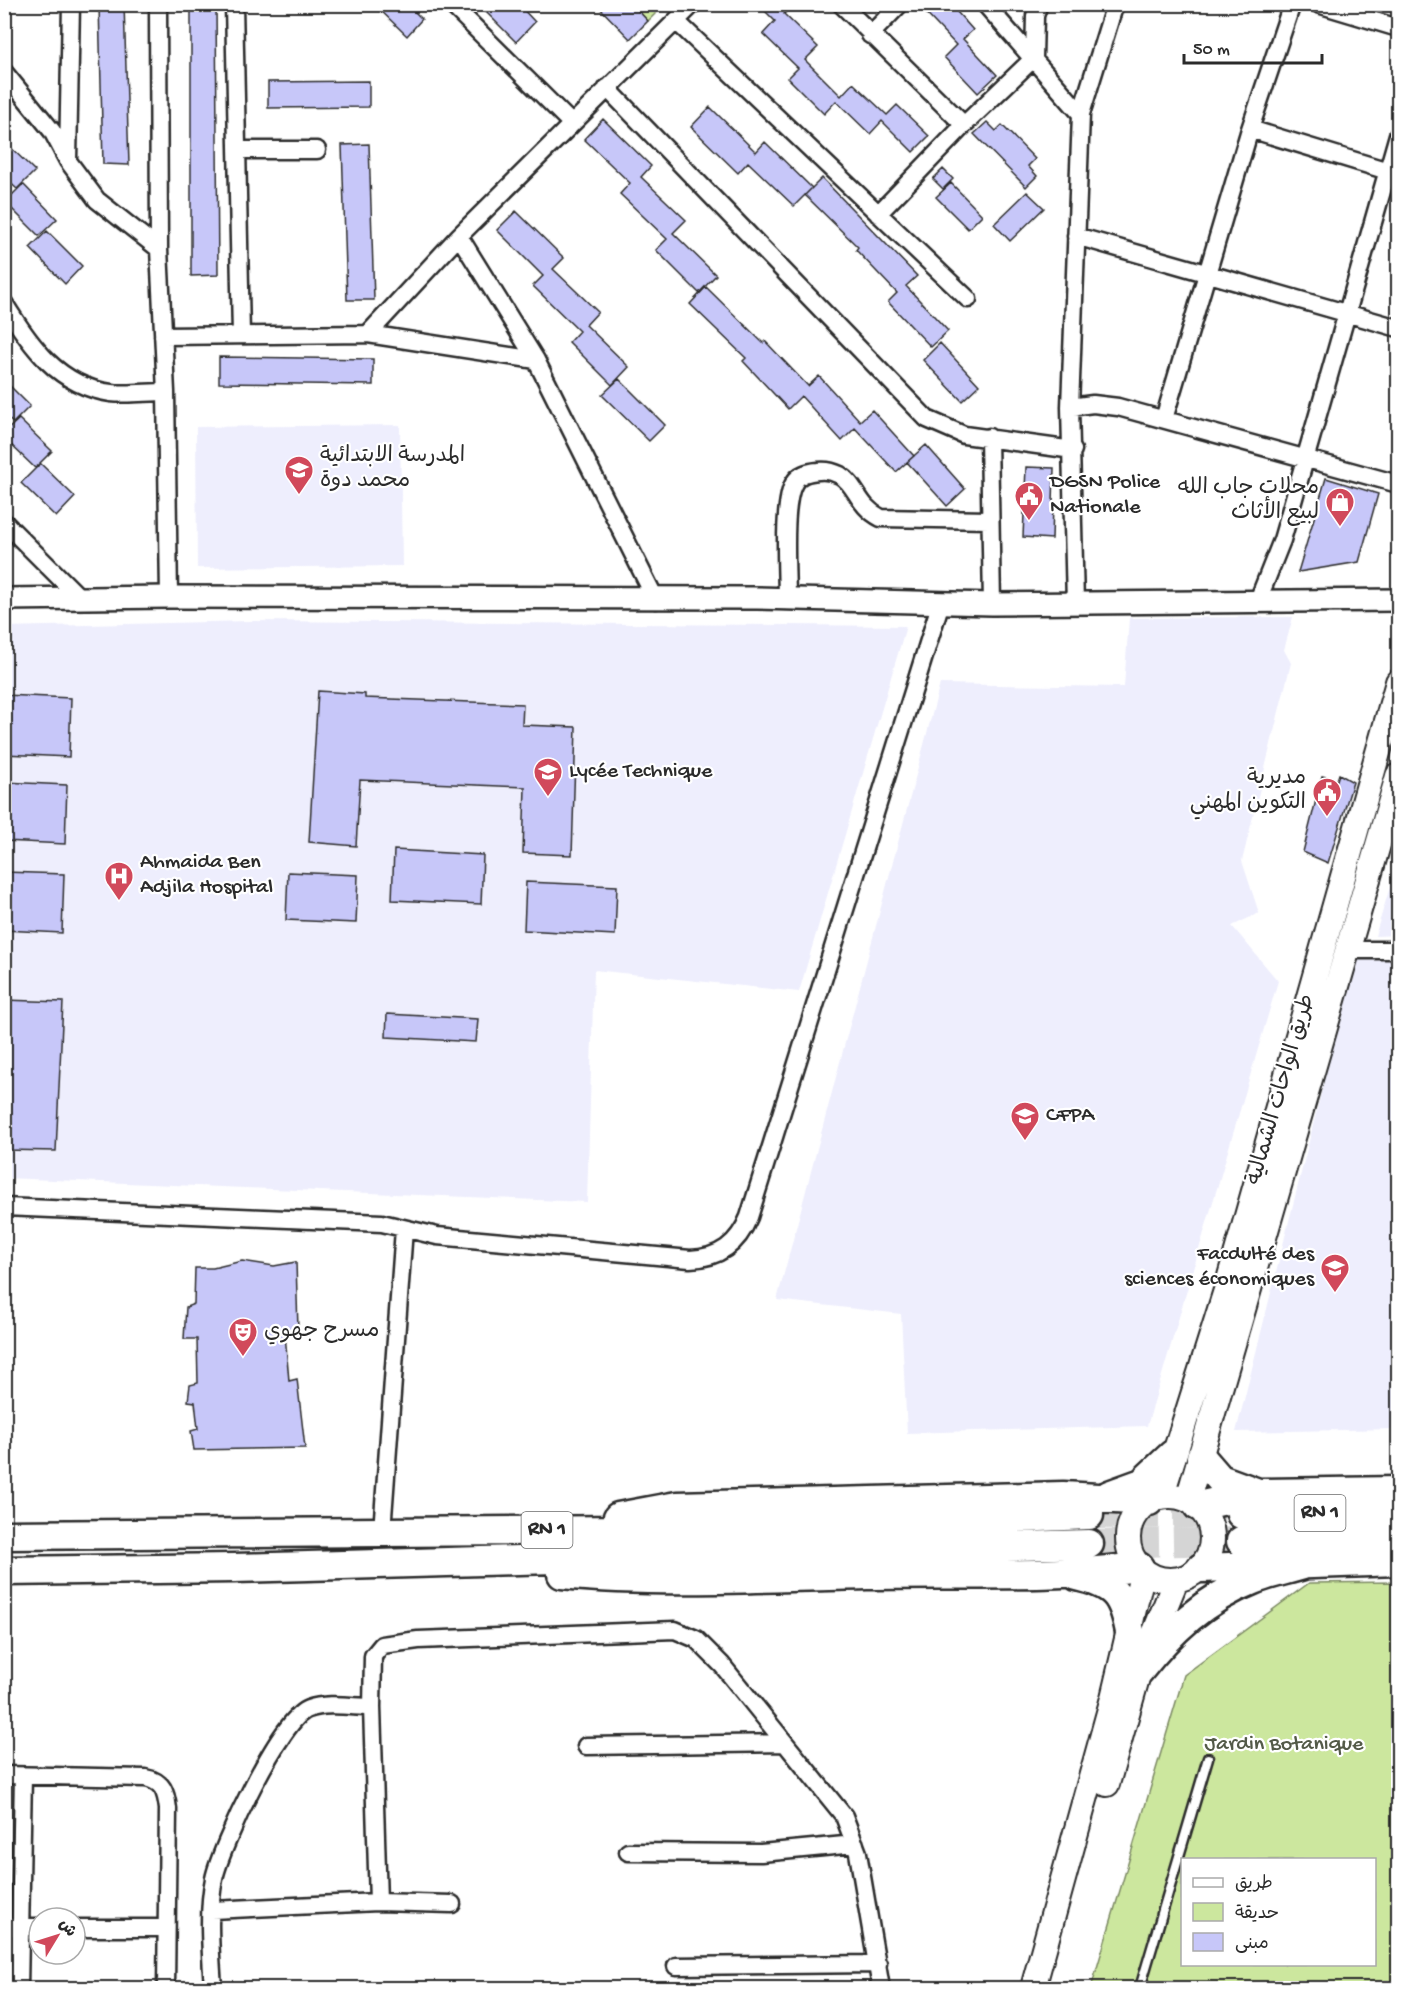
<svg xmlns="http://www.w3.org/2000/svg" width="1403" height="1993" viewBox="0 0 1403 1993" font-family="'Gochi Hand','Playpen Sans Arabic',sans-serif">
	<rect width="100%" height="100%" fill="#fff"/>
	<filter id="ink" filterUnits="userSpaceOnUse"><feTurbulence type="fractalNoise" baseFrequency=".0167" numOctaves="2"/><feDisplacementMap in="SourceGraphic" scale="12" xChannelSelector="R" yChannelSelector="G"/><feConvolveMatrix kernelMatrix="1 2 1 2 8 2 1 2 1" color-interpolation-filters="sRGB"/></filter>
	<g filter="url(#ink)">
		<!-- built -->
		<path fill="#eeeefd" d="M 400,425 L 402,566 L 197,568 L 196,427 Z
			M 1293,617 L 1284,650 L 1291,663 L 1242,861 L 1259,913 L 1232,926 L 1278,981 L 1147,1426 L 907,1433 L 901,1314 L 777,1300 L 940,684 L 1124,687 L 1129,618 Z
			M 250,621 L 906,626 L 799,992 L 594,970 L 587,1202 L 5,1178 L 5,627 Z
			M 1398,861 L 1398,935 L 1375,936 Z
			M 1398,956 L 1398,1429 L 1236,1432 L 1355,958 Z"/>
		<!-- green -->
		<path fill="#cce79e" stroke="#7c8964" stroke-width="1.5" fill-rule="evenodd" d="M 632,5 L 664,5 L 648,21 Z
			M 1398,1582 L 1398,1988 L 1091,1988 L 1184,1675 L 1309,1583 ZM 1182,1860 L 1374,1860 L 1374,1964 L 1182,1964 Z"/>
		<!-- building -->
		<path fill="#c7c7f9" stroke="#2b2b2b" stroke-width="1.5" d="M 99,4 L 124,4 L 129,165 L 103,164 Z
			M 191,4 L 216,4 L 218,275 L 191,276 Z
			M 374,4 L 407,4 L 422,19 L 407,36 Z
			M 478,4 L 518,4 L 535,22 L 516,42 Z
			M 596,4 L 632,4 L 648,21 L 630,39 Z
			M 758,4 L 793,4 L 784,14 L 818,47 L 805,60 L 841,96 L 853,83 L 887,115 L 897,105 L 929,136 L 913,152 L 882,121 L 870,134 L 836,101 L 824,114 L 788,78 L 798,68 L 763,34 L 775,21 Z
			M 917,4 L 950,4 L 973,30 L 963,39 L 997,75 L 978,93 L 944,57 L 956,45 Z
			M 369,81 L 369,107 L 268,108 L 268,82 Z
			M 710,107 L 756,152 L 765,142 L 812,188 L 794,206 L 748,162 L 738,173 L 691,127 Z
			M 603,119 L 651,166 L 641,177 L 686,220 L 673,233 L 716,275 L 699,293 L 656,250 L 667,239 L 620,194 L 630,183 L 584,139 Z
			M 987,122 L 996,131 L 1002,125 L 1035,159 L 1028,166 L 1037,176 L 1026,187 L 974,134 Z
			M 4,141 L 35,171 L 17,189 L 4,177 Z
			M 369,144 L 374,300 L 347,300 L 342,145 Z
			M 943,169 L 953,179 L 943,189 L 933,179 Z
			M 822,178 L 917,276 L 906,286 L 948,331 L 931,347 L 888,302 L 897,293 L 856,250 L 858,247 L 805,195 Z
			M 951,183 L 982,215 L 968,229 L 936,197 Z
			M 23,184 L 57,219 L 39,236 L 5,202 Z
			M 1027,192 L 1044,208 L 1010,241 L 994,224 Z
			M 516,211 L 564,258 L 553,269 L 598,312 L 586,325 L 629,367 L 612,385 L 569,342 L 579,331 L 533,286 L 543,276 L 497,230 Z
			M 47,231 L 82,266 L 65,284 L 30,248 Z
			M 706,287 L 763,343 L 765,341 L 808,386 L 819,376 L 860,421 L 872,410 L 914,456 L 896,472 L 855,428 L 842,441 L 801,396 L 788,409 L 743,361 L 746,358 L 690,304 Z
			M 940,343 L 979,385 L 962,401 L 923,360 Z
			M 219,357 L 373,359 L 373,385 L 219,383 Z
			M 619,379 L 665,425 L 649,441 L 602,395 Z
			M 4,380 L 30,406 L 13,423 L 4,415 Z
			M 19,419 L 52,451 L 40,463 L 75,497 L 56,517 L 21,483 L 40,464 L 35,468 L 4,438 L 4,433 Z
			M 926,445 L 965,489 L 947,506 L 907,462 Z
			M 1026,467 L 1054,468 L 1052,539 L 1023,537 Z
			M 1326,478 L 1378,494 L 1359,562 L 1298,572 Z
			M 318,691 L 365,694 L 365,698 L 523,704 L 522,725 L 576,727 L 572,855 L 523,853 L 525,787 L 360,780 L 356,846 L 309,842 Z
			M 4,695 L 71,698 L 69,757 L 4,754 Z
			M 1339,774 L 1353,782 L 1328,863 L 1303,852 L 1322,776 L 1337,780 Z
			M 4,782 L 67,785 L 65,844 L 4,841 Z
			M 394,850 L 483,855 L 481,904 L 392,900 Z
			M 4,872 L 64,874 L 62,933 L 4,930 Z
			M 288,872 L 358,875 L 356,923 L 286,920 Z
			M 526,882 L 617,886 L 615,935 L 524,930 Z
			M 4,1000 L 63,1002 L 56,1151 L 4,1150 Z
			M 387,1014 L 478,1019 L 476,1042 L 386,1037 Z
			M 242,1261 L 274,1266 L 296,1262 L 298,1330 L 285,1334 L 289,1381 L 297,1379 L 305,1448 L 194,1450 L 191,1431 L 198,1429 L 195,1402 L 188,1401 L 190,1385 L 198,1383 L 197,1339 L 184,1339 L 186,1307 L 194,1304 L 195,1268 L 213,1268 Z"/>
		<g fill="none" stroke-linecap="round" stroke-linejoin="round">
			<!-- trunk-tunnel -->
			<path stroke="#d5d5d5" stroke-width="28" stroke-dasharray="28 14" stroke-linecap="butt" d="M 1089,1515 L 1224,1514
				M 1089,1544 L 1241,1541"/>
			<!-- service casing -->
			<g stroke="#2b2b2b" stroke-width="13">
				<path id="service" d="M 1140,1988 L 1208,1758"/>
			</g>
			<!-- minor casing -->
			<g stroke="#2b2b2b" stroke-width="21">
				<path id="minor" d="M 158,4 L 159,249 L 166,392 L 169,597
					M 234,4 L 241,335
					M 451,4 L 571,123
					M 841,4 L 964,125
					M 985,4 L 1081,114
					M 1318,4 L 1398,28
					M 676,21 L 968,299
					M 870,35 L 900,4
					M 4,72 L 52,131 L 68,161 L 97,200 L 159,249
					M 607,88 L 927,419 L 964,435 L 1073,450
					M 1250,129 L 1398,174
					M 237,150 L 317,150
					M 68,160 L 71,4
					M 878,214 L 964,125 L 1034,58 L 1035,16 L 1039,4
					M 459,236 L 536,360 L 656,600
					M 1076,236 L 1398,328
					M 4,303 C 30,345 58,386 111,393 C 128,395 148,392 166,392
					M 368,334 L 536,360
					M 163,336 L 368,334 L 459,236 L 693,4
					M 1070,407 L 1093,404 L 1118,407 L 1398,484
					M 1164,419 L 1250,129 L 1292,4
					M 989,437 L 992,604
					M 4,522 L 79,597
					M 787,599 C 787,572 782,504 794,483 C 799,474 808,472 818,471 C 825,470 834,472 840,475 C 857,485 857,506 881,518 L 989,520
					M 1075,603 L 1070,407 L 1081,114 L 1115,4
					M 1257,603 L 1282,540 L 1398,135
					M 1348,950 L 1398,950
					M 4,1207 L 382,1223 L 437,1236 L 690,1259 C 720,1258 738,1244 749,1217 L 941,602
					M 382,1531 L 404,1229
					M 586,1746 L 785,1743
					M 4,1775 L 145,1778 C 163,1781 166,1792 168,1809 L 166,1988
					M 628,1852 L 761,1853 L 855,1844
					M 378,1902 L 452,1904
					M 212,1910 L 378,1902 L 372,1707
					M 4,1927 L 39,1927
					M 75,1928 L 166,1928
					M 676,1966 L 878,1964
					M 19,1988 L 23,1776
					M 213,1988 C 211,1955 207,1911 214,1879 C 220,1848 281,1718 308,1709 C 328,1702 352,1707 372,1707 L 373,1656 L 382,1645 L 418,1640 L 675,1630 L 696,1639 L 722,1665 L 844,1816 L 858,1853 L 881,1988"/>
			</g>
			<!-- tertiary casing -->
			<g stroke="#2b2b2b" stroke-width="26">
				<path id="tertiary" d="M 4,599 L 169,597 L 757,598 L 992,604 L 1398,600"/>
			</g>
			<!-- secondary casing -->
			<g stroke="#2b2b2b" stroke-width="28">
				<path id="secondary" d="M1128 1538a42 42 0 1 1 84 0a42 42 0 1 1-84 0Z
					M 1161,1497 L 1227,1287 L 1398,682
					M 1188,1499 L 1398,776
					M 1107,1784 L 1139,1671 L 1176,1580
					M 1033,1988 L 1113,1698 L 1143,1571"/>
			</g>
			<!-- trunk casing -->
			<g stroke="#2b2b2b" stroke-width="33">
				<path id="trunk" d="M 1201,1457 L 1220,1479 L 1258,1493
					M 1109,1495 L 1142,1483 L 1172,1455
					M 1198,1506 L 1258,1493 L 1398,1491
					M 1241,1514 L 1398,1512
					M 618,1517 L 677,1506 L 1063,1496 L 1149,1501
					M 4,1535 L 755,1529 L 1089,1515
					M 1241,1541 L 1398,1539
					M 1201,1568 L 1398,1561
					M 4,1571 L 234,1568 L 1089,1544
					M 562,1574 C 663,1584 766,1577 867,1575 C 957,1573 1049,1578 1139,1567
					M 1077,1576 C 1115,1585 1123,1595 1130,1632
					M 1139,1671 C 1171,1631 1204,1599 1253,1580 C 1270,1573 1288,1570 1306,1564"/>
			</g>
			<!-- service -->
			<use href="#service" stroke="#fff" stroke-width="8"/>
			<!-- minor -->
			<use href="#minor" stroke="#fff" stroke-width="16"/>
			<!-- tertiary -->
			<use href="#tertiary" stroke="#fff" stroke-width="21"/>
			<!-- secondary -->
			<use href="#secondary" stroke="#fff" stroke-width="24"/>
			<!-- trunk -->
			<use href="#trunk" stroke="#fff" stroke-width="28"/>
		</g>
	</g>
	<!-- icons -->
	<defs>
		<g id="school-pin" transform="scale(1.5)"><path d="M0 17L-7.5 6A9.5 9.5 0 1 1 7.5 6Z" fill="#d1495b" stroke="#fff"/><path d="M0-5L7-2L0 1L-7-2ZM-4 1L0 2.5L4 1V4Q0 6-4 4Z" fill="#fff"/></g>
		<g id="civic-pin" transform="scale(1.5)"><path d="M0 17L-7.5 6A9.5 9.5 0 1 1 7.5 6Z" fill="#d1495b" stroke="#fff"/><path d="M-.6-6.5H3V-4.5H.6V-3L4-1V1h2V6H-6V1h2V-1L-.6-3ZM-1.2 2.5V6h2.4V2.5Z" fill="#fff"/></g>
		<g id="shop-pin" transform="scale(1.5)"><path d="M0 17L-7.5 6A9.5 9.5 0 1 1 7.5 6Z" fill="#d1495b" stroke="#fff"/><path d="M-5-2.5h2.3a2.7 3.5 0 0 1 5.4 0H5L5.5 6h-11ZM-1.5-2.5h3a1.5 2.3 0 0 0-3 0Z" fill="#fff"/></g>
		<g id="hospital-pin" transform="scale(1.5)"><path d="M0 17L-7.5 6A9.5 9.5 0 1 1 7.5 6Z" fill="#d1495b" stroke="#fff"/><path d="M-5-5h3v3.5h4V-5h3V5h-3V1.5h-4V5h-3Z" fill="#fff"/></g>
		<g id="university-pin" transform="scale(1.5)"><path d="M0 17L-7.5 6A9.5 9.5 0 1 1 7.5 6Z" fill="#d1495b" stroke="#fff"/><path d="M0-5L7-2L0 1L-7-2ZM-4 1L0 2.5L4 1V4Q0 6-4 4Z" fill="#fff"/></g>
		<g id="theatre-pin" transform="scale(1.5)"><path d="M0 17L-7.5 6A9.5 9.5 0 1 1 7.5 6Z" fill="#d1495b" stroke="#fff"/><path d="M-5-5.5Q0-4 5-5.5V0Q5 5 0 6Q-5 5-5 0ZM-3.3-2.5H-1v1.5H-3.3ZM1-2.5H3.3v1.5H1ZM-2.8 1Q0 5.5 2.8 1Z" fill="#fff"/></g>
	</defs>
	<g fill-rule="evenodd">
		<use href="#school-pin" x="299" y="470"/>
		<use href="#civic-pin" x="1029" y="496"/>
		<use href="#shop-pin" x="1340" y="502"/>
		<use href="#school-pin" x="548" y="772"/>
		<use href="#civic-pin" x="1327" y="792"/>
		<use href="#hospital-pin" x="119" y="876"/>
		<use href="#university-pin" x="1025" y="1116"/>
		<use href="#university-pin" x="1335" y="1268"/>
		<use href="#theatre-pin" x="243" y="1332"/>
	</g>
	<g text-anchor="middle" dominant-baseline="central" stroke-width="4.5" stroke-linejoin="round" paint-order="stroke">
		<!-- shield labels -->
		<g fill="#fff" stroke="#6b6b6b" stroke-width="1.5">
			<rect x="1294.5" y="1495" width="51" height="36" rx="4.5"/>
			<rect x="521.5" y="1512" width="51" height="36" rx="4.5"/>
		</g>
		<g font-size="21" font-weight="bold" fill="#2b2b2b">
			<text x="1320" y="1513">RN 1</text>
			<text x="547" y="1530">RN 1</text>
		</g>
		<!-- poi labels -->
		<g font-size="22" fill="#2b2b2b" stroke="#fff" text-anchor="start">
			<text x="320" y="457">المدرسة الابتدائية<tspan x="320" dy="25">محمد دوة</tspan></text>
			<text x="1050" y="483">DGSN Police<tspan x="1050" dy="25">Nationale</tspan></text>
			<text x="1319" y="489" text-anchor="end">محلات جاب الله<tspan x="1319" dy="25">لبيع الأثاث</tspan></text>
			<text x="569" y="772">Lycée Technique</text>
			<text x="1306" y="779" text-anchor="end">مديرية<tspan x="1306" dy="25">التكوين المهني</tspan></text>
			<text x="140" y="863">Ahmaida Ben<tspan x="140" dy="25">Adjila Hospital</tspan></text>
			<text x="1046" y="1116">CFPA</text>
			<text x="1314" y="1255" text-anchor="end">Facdulté des<tspan x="1314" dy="25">sciences économiques</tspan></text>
			<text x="264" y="1332">مسرح جهوي</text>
		</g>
		<!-- street labels -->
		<g font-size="22" fill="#2b2b2b" stroke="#fff">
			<text transform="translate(1282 1090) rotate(-74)">طريق الواحات الشمالية</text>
		</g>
		<!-- park labels -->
		<g font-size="22" fill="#535a48" stroke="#fff">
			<text x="1284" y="1745">Jardin Botanique</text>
		</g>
	</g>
	<!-- margin -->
	<rect width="1403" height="1993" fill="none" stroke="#fff" stroke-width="24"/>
	<rect x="12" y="12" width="1379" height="1969" fill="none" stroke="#2b2b2b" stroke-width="2" filter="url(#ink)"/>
	<!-- legend -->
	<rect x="1181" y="1858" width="195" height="108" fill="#ffffff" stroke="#aaaaaa" stroke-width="1.5"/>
	<rect x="1193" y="1878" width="30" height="9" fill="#ffffff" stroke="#aaaaaa" stroke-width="1.5"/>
	<text x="1235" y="1888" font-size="18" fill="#2b2b2b">طريق</text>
	<rect x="1193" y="1903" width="30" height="18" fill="#cce79e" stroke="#aaaaaa" stroke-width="1.5"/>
	<text x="1235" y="1918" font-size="18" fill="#2b2b2b">حديقة</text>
	<rect x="1193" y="1933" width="30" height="18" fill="#c7c7f9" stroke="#aaaaaa" stroke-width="1.5"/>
	<text x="1235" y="1948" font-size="18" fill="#2b2b2b">مبنى</text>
	<!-- north arrow -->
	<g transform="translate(57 1936) rotate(52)"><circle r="28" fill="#ffffff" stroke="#aaaaaa" stroke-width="1.5"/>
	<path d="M0-4.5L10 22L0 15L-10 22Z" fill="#d1495b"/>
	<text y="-9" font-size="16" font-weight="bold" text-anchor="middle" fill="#2b2b2b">ش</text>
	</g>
	<!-- scale -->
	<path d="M1184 54v9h138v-9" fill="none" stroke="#2b2b2b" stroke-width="3"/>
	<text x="1193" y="54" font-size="18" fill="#2b2b2b" stroke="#ffffff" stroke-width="4.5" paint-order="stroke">50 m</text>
</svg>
